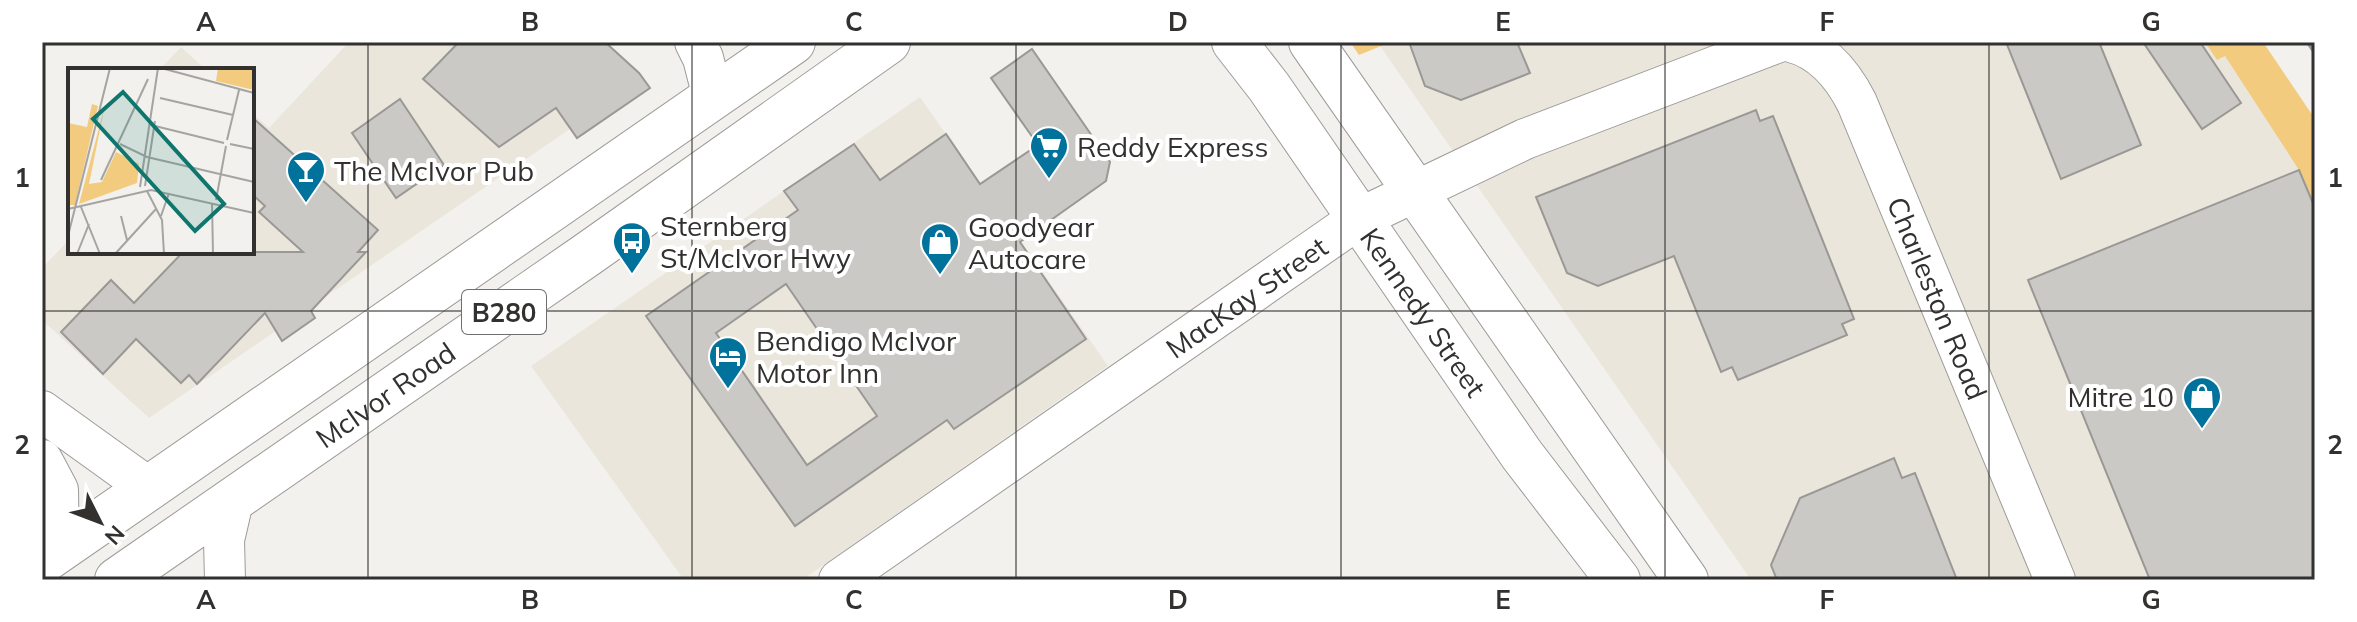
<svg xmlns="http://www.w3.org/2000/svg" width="2357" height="622" viewBox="0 0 2357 622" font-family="Mulish,sans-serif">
	<rect width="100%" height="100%" fill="#f3f1ed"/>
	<!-- built -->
	<path fill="#ebe6dc" d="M 349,42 L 606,42 L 644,78 L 149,418 L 42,320 L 42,268 L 70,239 L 70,252 L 252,252 L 252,113 L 269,128 Z
		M 1391,42 L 2205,42 L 2217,59 L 2225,55 L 2299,170 L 2315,208 L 2315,580 L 1751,580 L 1380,46 Z
		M 181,47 L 206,70 L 159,70 Z
		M 920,97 L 1108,366 L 802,580 L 684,580 L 531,366 Z"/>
	<!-- green -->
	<path fill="#f2cb7e" d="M 1350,42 L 1391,42 L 1359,55 Z
		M 2205,42 L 2263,42 L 2315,119 L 2315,208 L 2299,170 L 2225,56 L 2217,60 Z"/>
	<!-- building -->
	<path fill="#cbc9c6" stroke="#9a9895" stroke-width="2" fill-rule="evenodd" d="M 459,42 L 605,42 L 639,73 L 650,88 L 577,138 L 556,108 L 499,147 L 423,79 Z
		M 1409,42 L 1517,42 L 1530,73 L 1461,100 L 1425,86 Z
		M 2006,42 L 2099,42 L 2141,145 L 2061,179 Z
		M 2143,42 L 2200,42 L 2241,103 L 2202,129 Z
		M 1032,49 L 1110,162 L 1106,181 L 1020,242 L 1086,339 L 954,429 L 947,420 L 795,526 L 646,316 L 798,210 L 784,191 L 854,144 L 880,180 L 946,134 L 980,184 L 1038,145 L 991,78 ZM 786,284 L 877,416 L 807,465 L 716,333 Z
		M 400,99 L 444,165 L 396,198 L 352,133 Z
		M 1756,110 L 1760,121 L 1773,116 L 1854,319 L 1842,324 L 1847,335 L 1738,380 L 1732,367 L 1721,372 L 1674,256 L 1598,286 L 1567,273 L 1536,197 Z
		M 252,117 L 378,230 L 358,252 L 366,252 L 311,311 L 315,318 L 282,341 L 265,313 L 197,384 L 189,375 L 181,383 L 136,339 L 103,374 L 61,332 L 111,280 L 134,303 L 183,252 L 303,252 L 259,212 L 265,206 L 252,194 Z
		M 2299,170 L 2315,208 L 2315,580 L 2150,580 L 2028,280 Z
		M 1894,458 L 1902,478 L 1915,473 L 1957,580 L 1777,580 L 1771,565 L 1800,498 Z"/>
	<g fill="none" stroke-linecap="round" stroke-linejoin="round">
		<!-- street casing -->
		<g stroke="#9d9b98" stroke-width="42">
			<g id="street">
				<path d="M 695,42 L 703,58 L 713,97"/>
				<path id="s1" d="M 1791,42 C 1823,50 1843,75 1857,103 L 2055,580"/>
				<path d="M 42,411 L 149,488"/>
				<path d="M 42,460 L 58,490 L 59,551"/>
				<path d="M 225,580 L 224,540 L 233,501"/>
				<path id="s2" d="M 839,580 L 1358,219 L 1525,139 L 1779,42"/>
			</g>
		</g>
		<!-- secondary casing -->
		<g stroke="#9d9b98" stroke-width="46">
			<g id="secondary">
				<path id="s3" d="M 1234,42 L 1269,87 L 1522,455 L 1618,580"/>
				<path d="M 1311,42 L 1686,580"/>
			</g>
		</g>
		<!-- primary casing -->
		<g stroke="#9d9b98" stroke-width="46">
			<g id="primary">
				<path d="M 42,562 L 793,42"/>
				<path id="s4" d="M 117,580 L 588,254 L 888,42"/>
			</g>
		</g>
		<!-- street -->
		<use href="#street" stroke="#fff" stroke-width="40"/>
		<!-- secondary -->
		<use href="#secondary" stroke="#fff" stroke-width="44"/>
		<!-- primary -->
		<use href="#primary" stroke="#fff" stroke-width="44"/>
		<!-- rail -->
		<path stroke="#9a9896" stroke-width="6" d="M 2309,42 L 2315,51"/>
	</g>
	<!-- grid -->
	<path fill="none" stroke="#323130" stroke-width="2" stroke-opacity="0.55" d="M 368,42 L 368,580M 692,42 L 692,580M 1016,42 L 1016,580M 1341,42 L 1341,580M 1665,42 L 1665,580M 1989,42 L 1989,580M 42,311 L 2315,311"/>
	<!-- icons -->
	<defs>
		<g id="supermarket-pin" transform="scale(2)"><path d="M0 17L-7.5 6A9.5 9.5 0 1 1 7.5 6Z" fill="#00729c" stroke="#fff"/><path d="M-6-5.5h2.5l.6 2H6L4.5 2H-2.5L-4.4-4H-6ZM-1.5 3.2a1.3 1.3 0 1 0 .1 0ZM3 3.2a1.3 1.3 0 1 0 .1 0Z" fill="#fff"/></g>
		<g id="bar-pin" transform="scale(2)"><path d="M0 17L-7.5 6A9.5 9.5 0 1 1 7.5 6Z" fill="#00729c" stroke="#fff"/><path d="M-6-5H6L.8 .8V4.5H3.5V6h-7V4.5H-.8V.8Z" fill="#fff"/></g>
		<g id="bus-pin" transform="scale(2)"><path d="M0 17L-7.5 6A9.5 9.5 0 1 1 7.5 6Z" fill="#00729c" stroke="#fff"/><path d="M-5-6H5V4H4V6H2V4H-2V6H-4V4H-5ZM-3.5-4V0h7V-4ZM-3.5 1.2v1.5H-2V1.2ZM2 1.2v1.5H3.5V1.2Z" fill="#fff"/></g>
		<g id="shop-pin" transform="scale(2)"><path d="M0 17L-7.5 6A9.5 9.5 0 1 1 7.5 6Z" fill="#00729c" stroke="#fff"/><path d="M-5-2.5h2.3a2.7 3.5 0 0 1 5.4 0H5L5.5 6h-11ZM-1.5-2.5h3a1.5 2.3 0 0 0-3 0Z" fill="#fff"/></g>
		<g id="hotel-pin" transform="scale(2)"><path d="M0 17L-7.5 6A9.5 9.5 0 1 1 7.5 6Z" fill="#00729c" stroke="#fff"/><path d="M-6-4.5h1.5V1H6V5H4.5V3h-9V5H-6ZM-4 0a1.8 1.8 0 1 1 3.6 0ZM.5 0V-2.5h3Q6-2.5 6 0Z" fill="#fff"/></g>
	</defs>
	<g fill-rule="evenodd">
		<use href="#supermarket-pin" x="1049" y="146"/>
		<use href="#bar-pin" x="306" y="170"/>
		<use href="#bus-pin" x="632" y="241"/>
		<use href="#shop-pin" x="940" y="242"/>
		<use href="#hotel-pin" x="728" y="356"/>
		<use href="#shop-pin" x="2202" y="396"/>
	</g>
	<g text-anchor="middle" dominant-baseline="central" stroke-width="8" stroke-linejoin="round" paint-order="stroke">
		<!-- shield labels -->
		<rect fill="#fff" stroke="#706f6e" stroke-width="2" x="462" y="290" width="84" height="44" rx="6"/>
		<g font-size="26" font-weight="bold" fill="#323130">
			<text x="504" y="312">B280</text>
		</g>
		<!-- poi labels -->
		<g font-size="28" fill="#323130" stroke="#fff" text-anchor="start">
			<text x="1077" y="146">Reddy Express</text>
			<text x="334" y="170">The McIvor Pub</text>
			<text x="660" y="225">Sternberg<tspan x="660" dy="32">St/McIvor Hwy</tspan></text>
			<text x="968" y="226">Goodyear<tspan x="968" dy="32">Autocare</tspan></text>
			<text x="756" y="340">Bendigo McIvor<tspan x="756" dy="32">Motor Inn</tspan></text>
			<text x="2174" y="396" text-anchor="end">Mitre 10</text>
		</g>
		<!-- street labels -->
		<g font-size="28" fill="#323130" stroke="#fff">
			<text stroke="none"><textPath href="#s2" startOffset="496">MacKay Street</textPath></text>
			<text stroke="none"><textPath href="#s1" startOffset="304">Charleston Road</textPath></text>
			<text stroke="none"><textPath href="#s3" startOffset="330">Kennedy Street</textPath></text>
			<text stroke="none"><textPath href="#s4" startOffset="326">McIvor Road</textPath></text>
		</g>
	</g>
	<!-- overview -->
	<g transform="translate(68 68)">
		<rect width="186" height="186" fill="#f3f1ed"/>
		<path d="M 150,0 L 186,0 L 186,22 L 148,13 ZM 24,36 L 30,38 L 7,137 L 0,137 L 0,55 L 19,59 ZM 37,37 L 21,116 L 34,114 L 48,84 L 71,96 L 69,115 L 11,136 Z" fill="#f2cb7e"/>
		<path fill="none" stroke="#a6a4a1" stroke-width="2" d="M 93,0 L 186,25M 92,30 L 165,47M 83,57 L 156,75M 159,72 L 171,22M 52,76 L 79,89 L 186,114M 162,76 L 186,81M 33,112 L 80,11M 77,118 L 87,53M 72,119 L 90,0M 79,123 L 94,152 L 96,186M 148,132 L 158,78M 144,135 L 145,186M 13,139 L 32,186M 0,141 L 83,122 L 186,145M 53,148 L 59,172M 93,148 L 101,125M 0,168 L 42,0M 9,186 L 21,156M 47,186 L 88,141"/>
		<path fill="#0f766e" fill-opacity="0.15" stroke="#0f766e" stroke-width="4" d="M 55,24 L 156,136 L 127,163 L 25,51 Z"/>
		<rect width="186" height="186" fill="none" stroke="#323130" stroke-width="4"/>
	</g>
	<!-- border -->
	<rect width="2357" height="622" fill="none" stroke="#ffffff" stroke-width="88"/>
	<!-- north arrow -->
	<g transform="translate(100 522) rotate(132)" stroke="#ffffff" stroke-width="6" paint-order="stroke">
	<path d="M0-6L14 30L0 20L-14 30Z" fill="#323130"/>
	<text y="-12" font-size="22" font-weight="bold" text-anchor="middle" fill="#323130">N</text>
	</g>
	<rect x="44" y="44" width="2269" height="534" fill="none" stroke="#323130" stroke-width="3"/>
	<g font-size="26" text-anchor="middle" font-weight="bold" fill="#323130">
		<text x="206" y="31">A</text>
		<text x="530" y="31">B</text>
		<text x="854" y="31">C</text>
		<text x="1178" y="31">D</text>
		<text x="1503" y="31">E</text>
		<text x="1827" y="31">F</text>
		<text x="2151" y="31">G</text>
		<text x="22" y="187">1</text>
		<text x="2335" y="187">1</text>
		<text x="22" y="454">2</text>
		<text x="2335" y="454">2</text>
		<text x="206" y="609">A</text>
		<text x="530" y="609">B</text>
		<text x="854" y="609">C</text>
		<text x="1178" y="609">D</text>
		<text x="1503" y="609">E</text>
		<text x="1827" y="609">F</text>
		<text x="2151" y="609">G</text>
	</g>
</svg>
